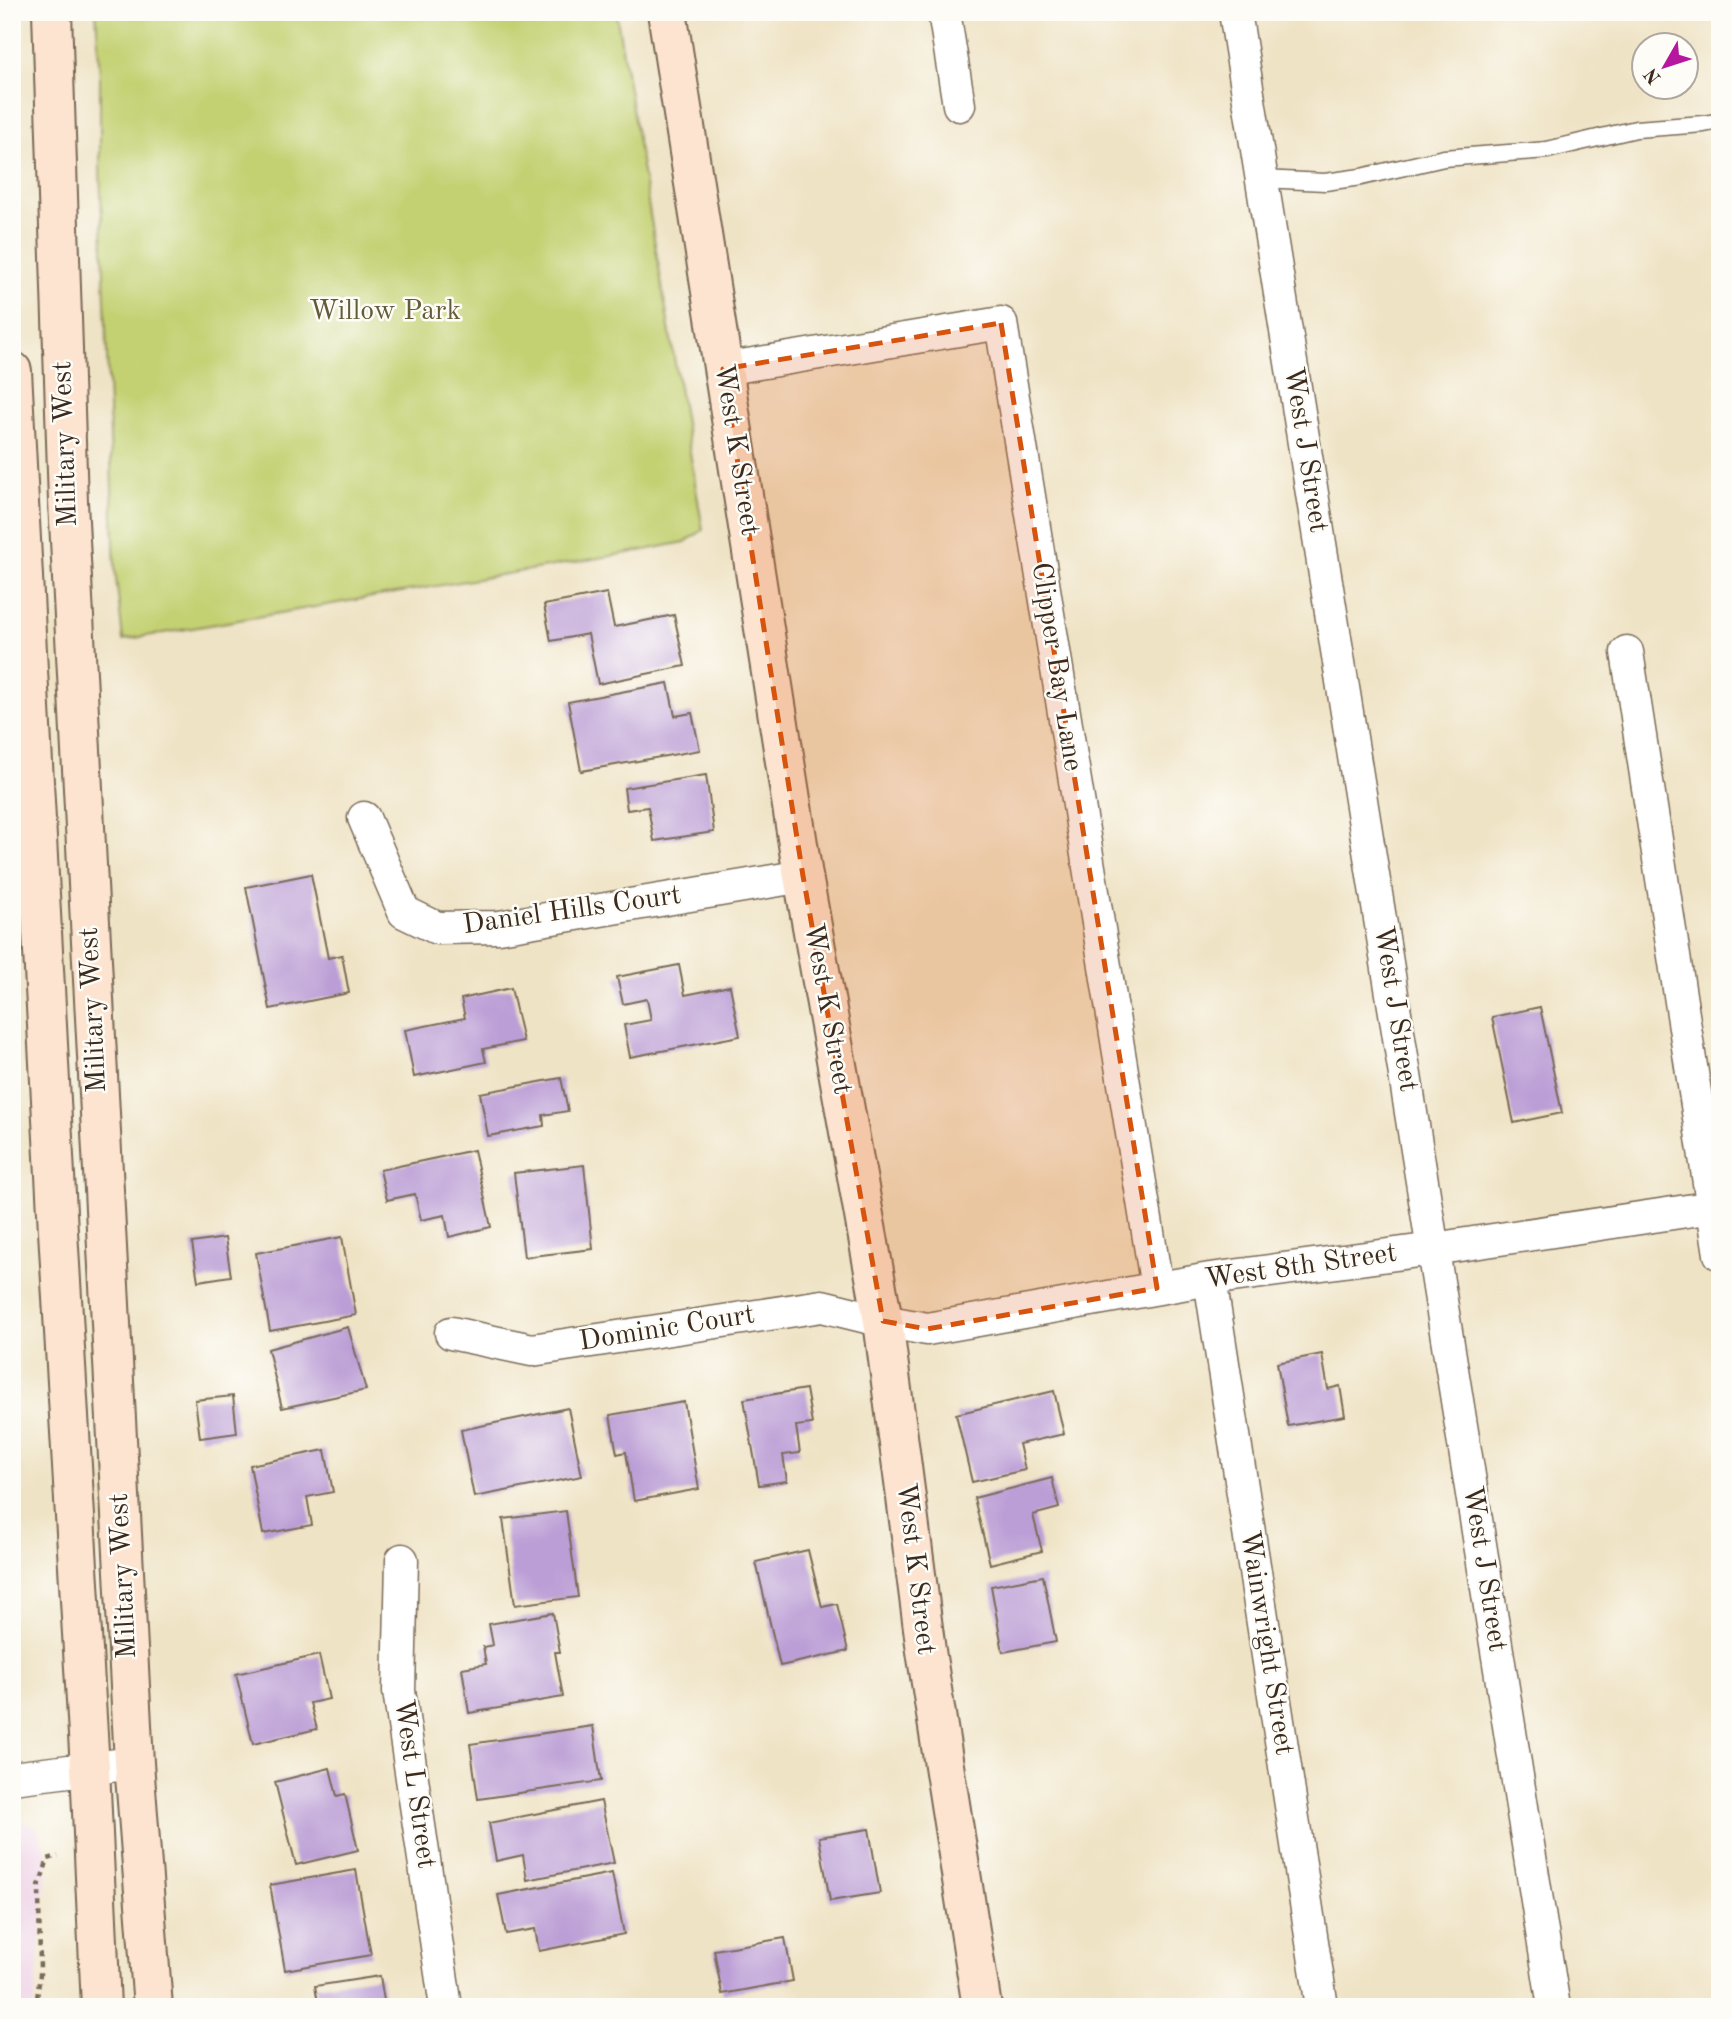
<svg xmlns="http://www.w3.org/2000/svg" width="1732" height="2019" viewBox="0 0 1732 2019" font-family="'Old Standard TT',serif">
	<rect width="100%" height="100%" fill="#fdfcf7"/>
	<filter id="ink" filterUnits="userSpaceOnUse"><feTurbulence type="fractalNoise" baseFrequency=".0143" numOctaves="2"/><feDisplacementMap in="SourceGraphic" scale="14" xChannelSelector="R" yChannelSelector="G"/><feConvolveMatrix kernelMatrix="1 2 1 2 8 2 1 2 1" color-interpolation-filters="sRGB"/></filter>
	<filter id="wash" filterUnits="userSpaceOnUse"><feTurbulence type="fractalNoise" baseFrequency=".00686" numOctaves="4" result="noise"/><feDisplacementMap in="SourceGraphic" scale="28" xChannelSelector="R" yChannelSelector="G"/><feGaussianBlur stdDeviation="1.57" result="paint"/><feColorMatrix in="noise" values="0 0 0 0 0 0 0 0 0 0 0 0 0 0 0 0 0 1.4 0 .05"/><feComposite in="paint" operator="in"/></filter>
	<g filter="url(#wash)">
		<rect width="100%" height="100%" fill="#efe3c5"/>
		<!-- built -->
		<path fill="#eed0e7" d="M 21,1821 L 38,1827 L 48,1859 L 34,2007 L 12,2007 L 12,1822 Z"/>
		<!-- green -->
		<path fill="#c4d173" stroke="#807e48" stroke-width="2" d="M 96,12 L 616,12 L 703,530 L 685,542 L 645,550 L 123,640 L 115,569 L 100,168 L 100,77 Z"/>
		<g id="blocks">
			<!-- building -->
			<path fill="#bb9ed6" d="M 607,593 L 614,627 L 674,615 L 685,666 L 598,684 L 588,634 L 551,641 L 544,605 Z
				M 668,683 L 675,716 L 692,713 L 700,750 L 581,771 L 568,702 Z
				M 706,775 L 714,832 L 654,841 L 648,807 L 627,810 L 624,788 Z
				M 311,874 L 328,958 L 342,955 L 349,993 L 270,1009 L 246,887 Z
				M 679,965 L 685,995 L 730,986 L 740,1036 L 630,1057 L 624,1025 L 651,1020 L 647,999 L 623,1004 L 617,977 Z
				M 511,988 L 523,1041 L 483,1049 L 486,1062 L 414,1077 L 405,1030 L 465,1018 L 461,999 Z
				M 1540,1007 L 1562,1113 L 1514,1123 L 1492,1017 Z
				M 561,1078 L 568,1111 L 543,1115 L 544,1126 L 488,1136 L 480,1093 Z
				M 474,1150 L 491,1227 L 449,1237 L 445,1215 L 421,1220 L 415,1194 L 387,1200 L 380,1170 Z
				M 584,1165 L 593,1249 L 524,1257 L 514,1173 Z
				M 342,1237 L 356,1315 L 270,1331 L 256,1253 Z
				M 225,1238 L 231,1276 L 198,1281 L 192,1243 Z
				M 348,1327 L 366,1390 L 282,1408 L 268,1349 Z
				M 1322,1354 L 1328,1389 L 1340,1386 L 1345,1416 L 1288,1426 L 1277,1363 Z
				M 806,1389 L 812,1424 L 796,1426 L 800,1453 L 783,1455 L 787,1481 L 759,1485 L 744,1399 Z
				M 1054,1391 L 1064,1434 L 1019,1444 L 1025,1470 L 972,1482 L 956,1414 Z
				M 233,1396 L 237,1433 L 200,1438 L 195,1400 Z
				M 684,1402 L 699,1489 L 634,1501 L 626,1452 L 617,1454 L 610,1415 Z
				M 568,1408 L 582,1476 L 474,1497 L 461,1430 Z
				M 325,1450 L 333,1492 L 307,1497 L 312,1525 L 263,1534 L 250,1465 Z
				M 1052,1478 L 1059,1508 L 1033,1515 L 1042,1551 L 990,1564 L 974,1498 Z
				M 566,1511 L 578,1597 L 515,1605 L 503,1519 Z
				M 808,1550 L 822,1607 L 837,1604 L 848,1651 L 780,1666 L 756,1562 Z
				M 1043,1576 L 1056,1642 L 1003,1652 L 991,1586 Z
				M 553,1613 L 560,1652 L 555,1652 L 563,1697 L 469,1713 L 462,1668 L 486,1664 L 483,1647 L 493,1645 L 489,1624 Z
				M 319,1655 L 329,1699 L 310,1703 L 317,1729 L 253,1744 L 236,1674 Z
				M 593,1726 L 601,1781 L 478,1799 L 470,1744 Z
				M 330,1768 L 337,1796 L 345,1794 L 358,1850 L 296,1865 L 275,1782 Z
				M 601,1801 L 614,1863 L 527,1880 L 523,1855 L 496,1861 L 489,1823 Z
				M 869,1829 L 880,1893 L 830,1901 L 819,1837 Z
				M 356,1870 L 371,1955 L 285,1970 L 270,1885 Z
				M 612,1873 L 624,1934 L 539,1951 L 535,1929 L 506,1934 L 498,1895 Z
				M 785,1938 L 793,1981 L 722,1994 L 714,1950 Z
				M 380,1976 L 385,2007 L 319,2007 L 315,1986 Z"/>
		</g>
	</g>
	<g filter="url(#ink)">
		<use href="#blocks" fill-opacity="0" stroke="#7a6b58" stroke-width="2"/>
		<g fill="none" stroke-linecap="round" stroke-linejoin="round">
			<!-- lane casing -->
			<g stroke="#7a6b58" stroke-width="19">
				<path id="lane" d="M 1261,179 L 1325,182 L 1361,177 L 1444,158 L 1547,150 L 1636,129 L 1704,124 L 1720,121"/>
			</g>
			<!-- street casing -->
			<g stroke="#7a6b58" stroke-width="35">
				<path id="street" d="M 944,12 L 959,105
					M 1235,12 L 1554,2007
					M 723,369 L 1001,323 L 1157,1288
					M 1627,652 L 1720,1254
					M 364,818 L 404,912 L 437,928 L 499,927 L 803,876
					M 1210,1279 L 1322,2007
					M 451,1333 L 532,1350 L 822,1306 L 883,1321 L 927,1329 L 1210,1279 L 1433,1249 L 1720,1206
					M 402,1560 L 399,1691 L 446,2007
					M 12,1778 L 134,1763"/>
			</g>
			<!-- secondary casing -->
			<g stroke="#7a6b58" stroke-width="42">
				<path id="secondary" d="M 52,12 L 68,502 L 134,1763 L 153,2007
					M 667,12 L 803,876 L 883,1321 L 926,1651 L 982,2007
					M 12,371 L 58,1231 L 90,1768 L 101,2007"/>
			</g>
			<!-- path -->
			<path stroke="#7a6b58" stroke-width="4.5" stroke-dasharray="5 5" stroke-linecap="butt" d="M 36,2007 L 40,1974 L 39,1886 L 48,1859 L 58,1856"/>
			<!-- lane -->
			<use href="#lane" stroke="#fff" stroke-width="16"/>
			<!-- street -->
			<use href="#street" stroke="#fff" stroke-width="32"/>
			<!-- secondary -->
			<use href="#secondary" stroke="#fde4d0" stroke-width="38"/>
		</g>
	</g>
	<!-- marked area -->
	<path fill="#d7540e" fill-opacity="0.2" stroke="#d7540e" stroke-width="5" stroke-dasharray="14 9" stroke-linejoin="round" d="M 1001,323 L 1157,1288 L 927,1329 L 883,1321 L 803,876 L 723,369 Z"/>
	<g text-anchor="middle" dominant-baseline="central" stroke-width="5" stroke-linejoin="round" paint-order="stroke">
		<!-- park labels -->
		<g font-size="28" fill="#645c38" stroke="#fdfcf7">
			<text x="385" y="312">Willow Park</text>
		</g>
		<!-- street labels -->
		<g font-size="28" fill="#3b2a1e" stroke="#fdfcf7">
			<text transform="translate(66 444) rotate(-92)">Military West</text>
			<text transform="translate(736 450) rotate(81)">West K Street</text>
			<text transform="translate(1305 450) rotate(81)">West J Street</text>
			<text transform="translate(1056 667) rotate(81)">Clipper Bay Lane</text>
			<text transform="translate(572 911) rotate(-8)">Daniel Hills Court</text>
			<text transform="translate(827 1009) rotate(80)">West K Street</text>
			<text transform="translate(1395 1009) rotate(81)">West J Street</text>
			<text transform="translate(94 1010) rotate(-93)">Military West</text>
			<text transform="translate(1301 1267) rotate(-8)">West 8th Street</text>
			<text transform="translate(667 1329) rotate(-9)">Dominic Court</text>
			<text transform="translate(915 1569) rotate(83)">West K Street</text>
			<text transform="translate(1484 1569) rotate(81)">West J Street</text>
			<text transform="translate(124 1576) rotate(-93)">Military West</text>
			<text transform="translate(1266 1643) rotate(81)">Wainwright Street</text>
			<text transform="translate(414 1784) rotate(82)">West L Street</text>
		</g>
	</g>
	<!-- margin -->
	<rect width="1732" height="2019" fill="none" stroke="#fdfcf7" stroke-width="42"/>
	<!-- north arrow -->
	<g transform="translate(1665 66) rotate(231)"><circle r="33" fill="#fdfcf7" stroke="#afa8a0" stroke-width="2"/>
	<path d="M0-5L12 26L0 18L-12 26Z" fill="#b5179e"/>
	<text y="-10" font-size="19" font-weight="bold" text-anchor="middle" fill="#3b2a1e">N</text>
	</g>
</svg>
